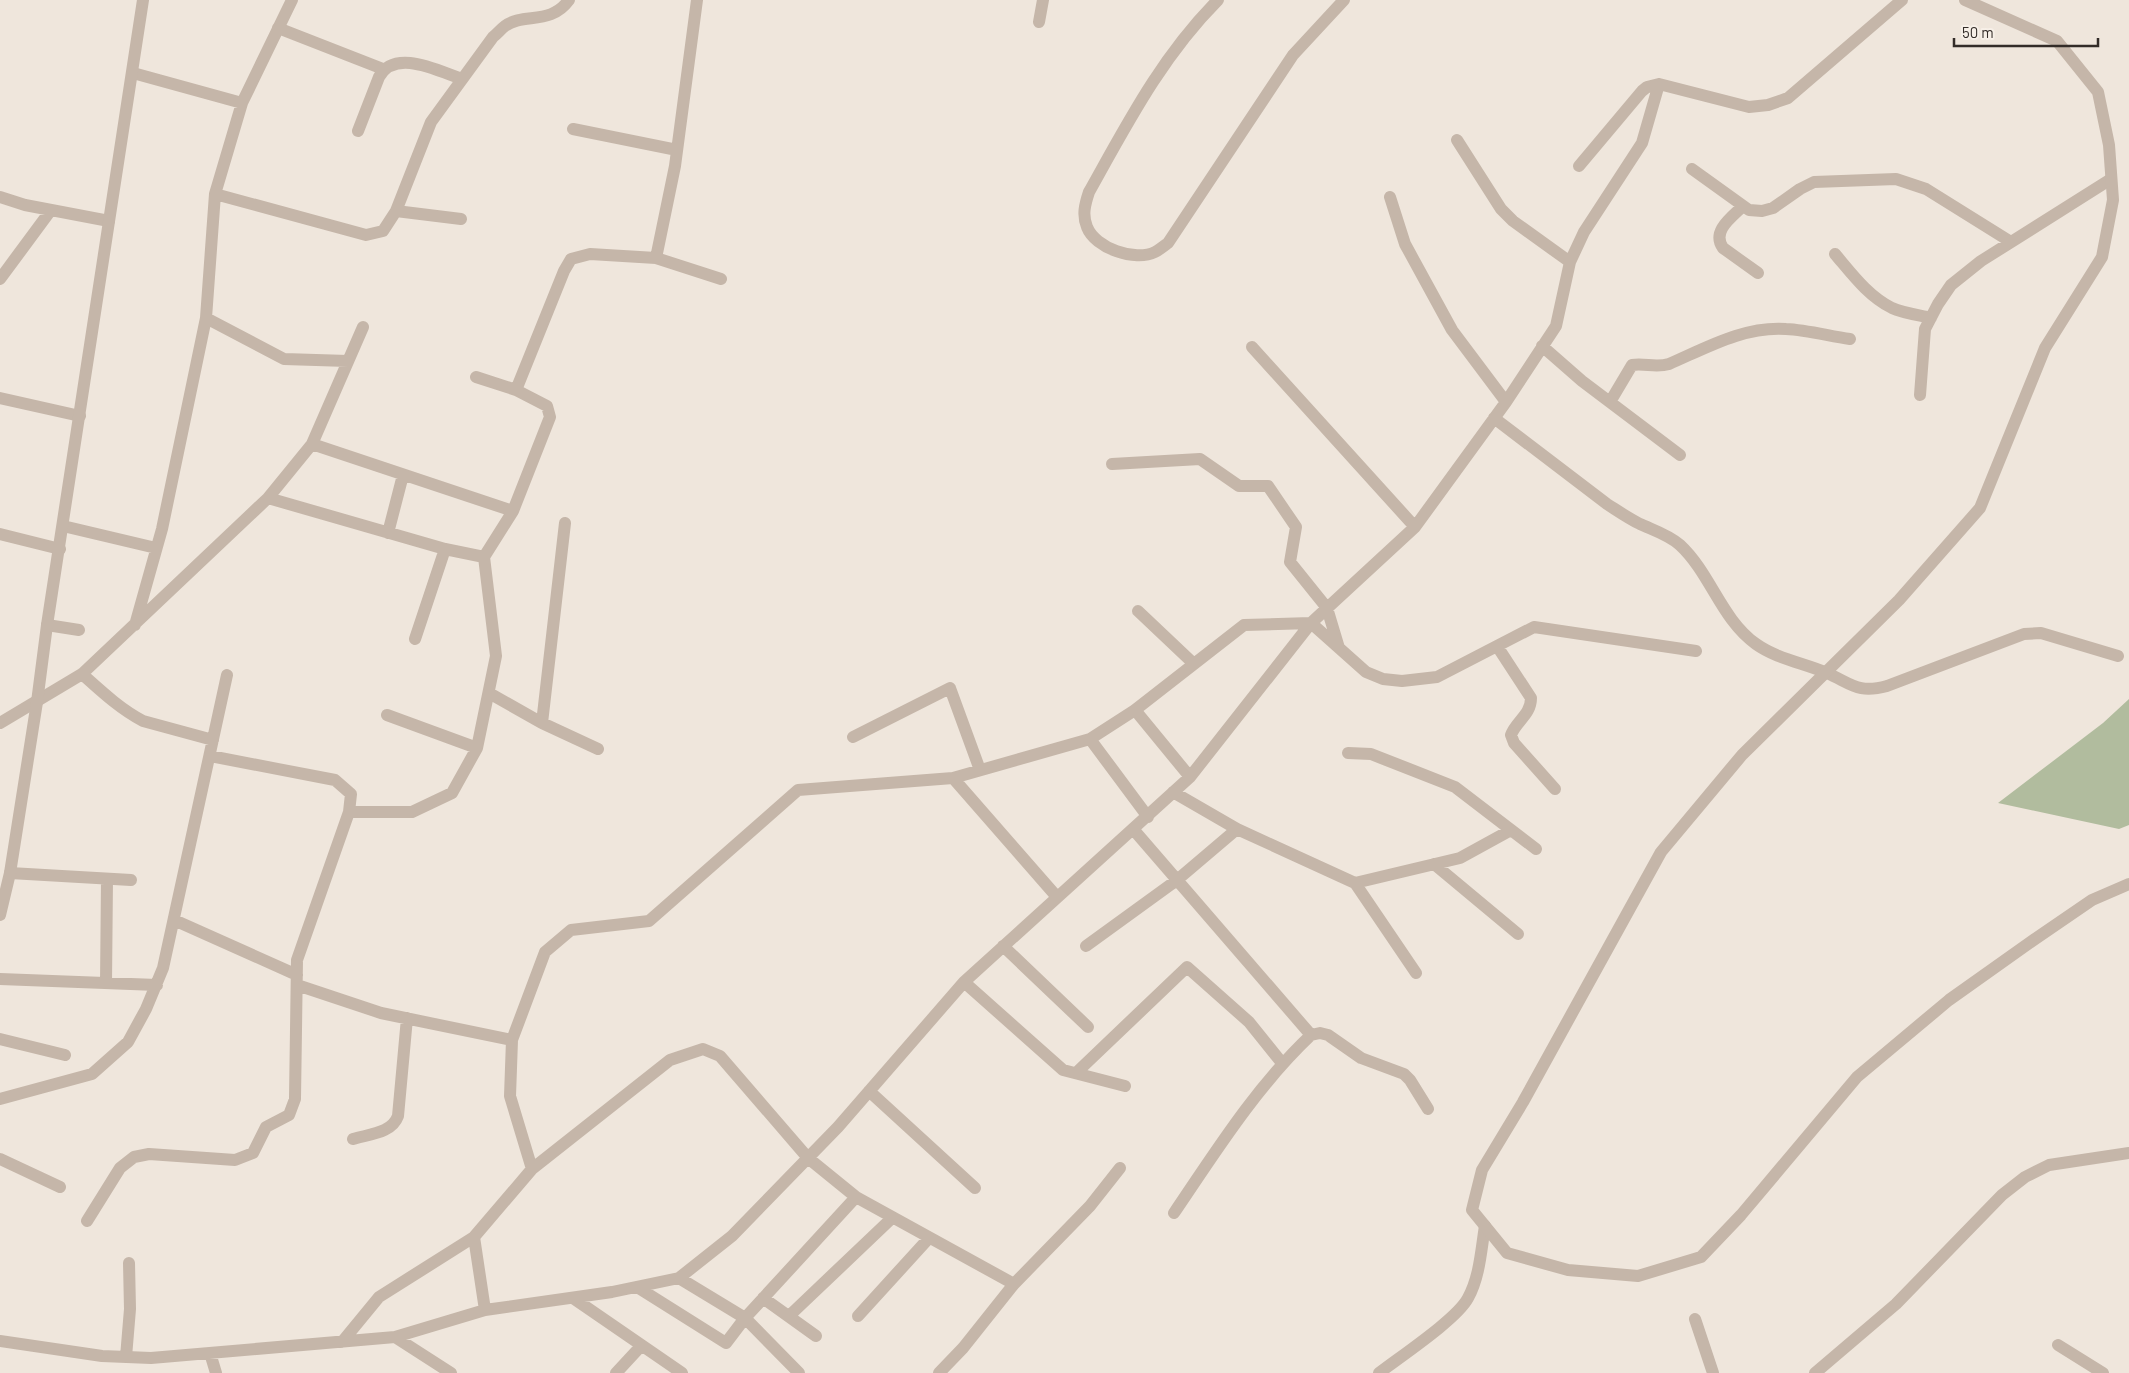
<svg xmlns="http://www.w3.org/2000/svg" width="2129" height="1373" viewBox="0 0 2129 1373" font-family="Barlow,sans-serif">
	<rect width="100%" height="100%" fill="#efe6dc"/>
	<!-- green -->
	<path fill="#b1bc9e" d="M 2129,699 L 2129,825 L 2119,829 L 1998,803 L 2103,723 Z"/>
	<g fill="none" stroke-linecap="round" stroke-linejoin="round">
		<!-- minor -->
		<path stroke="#c5b6a9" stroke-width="12" d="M 1039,22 L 1043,0
			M 278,28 L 383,69
			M 133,73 L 242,103
			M 573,129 L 677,150
			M 358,131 L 379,77 C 395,48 438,71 462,79
			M 1457,140 L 1501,209 L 1513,221 L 1570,262
			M 1579,166 L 1642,91 L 1647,87 L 1659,84
			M 1692,169 L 1749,210 L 1762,211 L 1773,208 L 1800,189 L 1814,182 L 1896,179 L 1926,189 L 2011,242
			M 215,194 L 366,235 L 383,231 L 396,211 L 431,122 L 493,37 C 497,34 501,29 505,26 C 524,12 550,26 569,0
			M 0,197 L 25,205 L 109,221
			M 1390,197 L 1405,244 L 1452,330 L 1506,402
			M 1743,206 C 1732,217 1711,231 1723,248 L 1758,273
			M 396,211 L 461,219
			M 1835,254 C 1852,274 1868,296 1892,308 C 1903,313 1918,315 1931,318
			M 656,258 L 721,279
			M 0,279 L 51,210
			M 206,318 L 284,359 L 348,361
			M 1542,346 L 1582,381 L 1680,455
			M 1252,347 L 1415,527
			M 516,390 L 564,271 L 571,259 L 590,254 L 656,258 L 675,166 L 697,0
			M 1920,395 L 1925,329 L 1938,304 L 1951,285 L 1981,261 L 2111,179
			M 0,398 L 80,416
			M 1610,402 L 1632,365 C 1645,363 1656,368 1669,364 C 1706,348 1744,326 1786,329 C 1807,330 1829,336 1850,339
			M 1494,418 L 1607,504 C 1618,511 1628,518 1640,524 C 1653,530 1669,535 1680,545 C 1711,574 1721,619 1756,644 C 1777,659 1804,663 1827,673 C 1852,684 1858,694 1887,686 L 2024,634 L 2041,633 L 2118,656
			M 312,444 L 513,511 L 550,417 L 547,406 L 516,390 L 476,377
			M 1112,464 L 1200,459 L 1239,486 L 1268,486 L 1296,527 L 1290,562 L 1327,608 L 1339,648
			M 268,498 L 445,549 L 484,557
			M 63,526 L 156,548
			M 388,533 L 403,475
			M 0,534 L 60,549
			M 1138,611 L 1194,664
			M 47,625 L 79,630
			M 135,625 L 162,529 L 206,318 L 215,194 L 242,103 L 292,0
			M 415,639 L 445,549
			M 1497,646 L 1531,698 C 1531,715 1516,721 1511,735 L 1514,743 L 1555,789
			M 82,674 C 101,691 120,709 143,721 L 213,740
			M 489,693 L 542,723 L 565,523
			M 1135,710 L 1190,777
			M 387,715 L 477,748
			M 0,723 L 82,674 L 268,498 L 312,444 L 363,327
			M 542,723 L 598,749
			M 853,737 L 950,688 L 980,770
			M 1090,739 L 1148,817
			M 1348,753 L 1371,754 L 1455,787 L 1536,849
			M 210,756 L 335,780 L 351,794 L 349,812
			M 953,778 L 1057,897
			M 1173,792 L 1237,829 L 1355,883 L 1460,858 L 1511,830
			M 1133,829 L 1311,1035 C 1256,1087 1216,1151 1174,1213
			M 1434,864 L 1518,934
			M 10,873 L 131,880
			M 1355,883 L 1416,973
			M 174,920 L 297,975
			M 1003,946 L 1088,1027
			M 1086,946 L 1177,880 L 1237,829
			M 0,979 L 157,985
			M 964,982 L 1063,1070 L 1125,1086
			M 106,983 L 107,879
			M 297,985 L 381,1013 L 512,1040
			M 1311,1035 L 1320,1033 L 1328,1035 L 1361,1058 L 1404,1074 L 1410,1080 L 1428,1109
			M 0,1039 L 65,1055
			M 1076,1073 L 1187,967 L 1249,1022 L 1282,1063
			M 869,1091 L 975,1188
			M 0,1099 L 92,1074 L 128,1042 L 146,1009 L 163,968 L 227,675
			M 353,1139 C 370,1134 392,1133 398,1116 L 407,1018
			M 0,1159 L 60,1187
			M 532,1169 L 670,1060 L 703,1049 L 720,1056 L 808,1158 L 856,1197 L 1014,1284 L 1090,1206 L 1120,1168
			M 87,1221 L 120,1168 L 134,1157 L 149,1154 L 235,1160 L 253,1153 L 266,1127 L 289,1115 L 295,1099 L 297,960 L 349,812 L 412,812 L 452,793 L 477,748 L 496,656 L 484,557 L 513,511
			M 474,1237 L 485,1310
			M 637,1287 L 726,1343 L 745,1318 L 679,1278
			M 573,1298 L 682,1373
			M 763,1298 L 816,1336
			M 789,1316 L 892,1218
			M 858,1316 L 929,1238
			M 1695,1319 L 1713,1373
			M 395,1337 L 451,1373
			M 0,1341 L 102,1356 L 151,1358 L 395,1337 L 485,1310 L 612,1292 L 679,1278 L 732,1236 L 838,1127 L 964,982 L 1190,777 L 1311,623 L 1415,527 L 1506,402 L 1556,326 L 1570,262 L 1584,232 L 1642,143 L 1659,84 L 1749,107 L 1768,105 L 1788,98 L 1902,0
			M 342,1342 L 379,1297 L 474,1237 L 532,1169 L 510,1096 L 512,1040 L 545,952 L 571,930 L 649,921 L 798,790 L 953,778 L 1090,739 L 1135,710 L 1244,625 L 1311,623 L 1366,672 L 1383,679 L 1402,681 L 1437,677 L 1534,627 L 1696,651
			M 2058,1345 L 2103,1373
			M 210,1353 L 216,1373
			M 126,1357 L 130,1309 L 129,1263
			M 616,1373 L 641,1346
			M 799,1373 L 745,1318 L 856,1197
			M 939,1373 L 963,1348 L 1014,1284
			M 1379,1373 C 1401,1356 1457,1319 1468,1298 C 1480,1276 1481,1250 1485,1226
			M 1815,1373 L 1896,1304 L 2002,1195 L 2025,1177 L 2049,1165 L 2129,1153"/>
		<!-- tertiary -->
		<path stroke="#c5b6a9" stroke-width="12" d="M 1218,0 C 1162,56 1127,124 1089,192 C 1085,204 1082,215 1087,227 C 1095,248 1135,262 1155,252 C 1159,250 1164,246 1168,243 L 1293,55 L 1344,0
			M 1965,0 L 2057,41 L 2098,92 L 2109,145 L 2113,200 L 2102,257 L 2045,348 L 1980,508 L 1899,600 L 1742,755 L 1661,852 L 1523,1102 L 1482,1170 L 1472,1210 L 1507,1253 L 1568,1270 L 1638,1276 L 1701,1257 L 1741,1215 L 1857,1077 L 1949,1000 L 2035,939 L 2092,900 L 2129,884
			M 0,915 L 10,873 L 37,702 L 47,625 L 143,0"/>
	</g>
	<!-- scale -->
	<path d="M1954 38v8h144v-8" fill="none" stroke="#332c28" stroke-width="2.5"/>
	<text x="1962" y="38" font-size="15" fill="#332c28" stroke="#f7f0e8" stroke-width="4" paint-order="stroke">50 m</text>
</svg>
